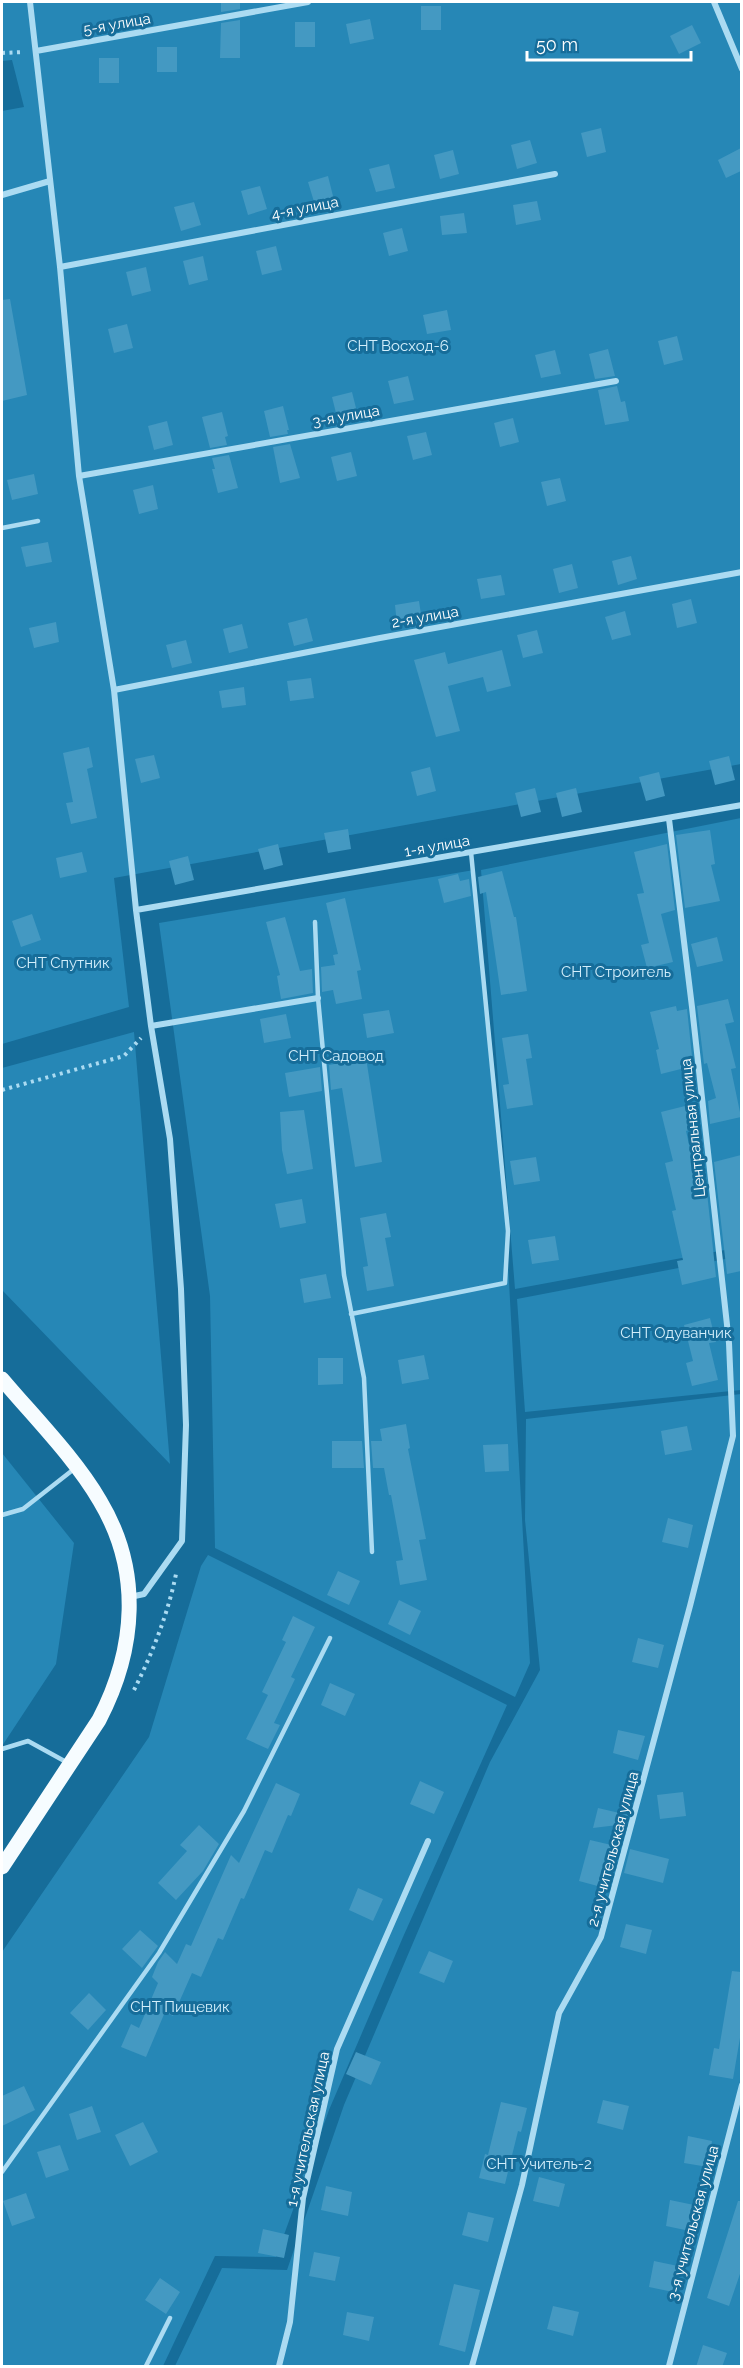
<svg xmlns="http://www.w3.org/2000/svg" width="743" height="2368" viewBox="0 0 743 2368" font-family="Raleway,sans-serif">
	<rect width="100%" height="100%" fill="#166d9a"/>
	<!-- green -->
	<path fill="#2687b6" d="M 2,2 L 741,2 L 741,764 L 114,878 L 129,1007 L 2,1044 L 2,111 L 24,107 L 12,60 L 2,61 Z
		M 741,818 L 741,1247 L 515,1289 L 481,870 Z
		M 474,870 L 501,1137 L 530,1663 L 515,1697 L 215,1548 L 210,1296 L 159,923 Z
		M 134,1032 L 170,1464 L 2,1290 L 2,1068 Z
		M 741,1256 L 741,1390 L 525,1412 L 517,1299 Z
		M 741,1394 L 741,2366 L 175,2366 L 222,2268 L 287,2270 L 344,2105 L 490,1762 L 540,1670 L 525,1520 L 526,1419 Z
		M 2,1453 L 74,1543 L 56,1664 L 2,1746 Z
		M 208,1555 L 507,1705 L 403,1937 L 329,2110 L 276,2257 L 215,2256 L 163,2366 L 2,2366 L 2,1952 L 149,1737 L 201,1566 Z"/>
	<!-- building -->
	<path fill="#4499c2" d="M 221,2 L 240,2 L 240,9 L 221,12 Z
		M 421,6 L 441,6 L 441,30 L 421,30 Z
		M 370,19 L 374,39 L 350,44 L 346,24 Z
		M 240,20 L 240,58 L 220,58 L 221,23 Z
		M 295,22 L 315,22 L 315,47 L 295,47 Z
		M 692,25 L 701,43 L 679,54 L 670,36 Z
		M 157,47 L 177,47 L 177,72 L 157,72 Z
		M 99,58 L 119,58 L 119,83 L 99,83 Z
		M 601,128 L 606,152 L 587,157 L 581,133 Z
		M 530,140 L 537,163 L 517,169 L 511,145 Z
		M 741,148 L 741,171 L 726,178 L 718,160 Z
		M 453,150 L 459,174 L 440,179 L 434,155 Z
		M 389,164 L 395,188 L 376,192 L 369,169 Z
		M 328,176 L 334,200 L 315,205 L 308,182 Z
		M 260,186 L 267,209 L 248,215 L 241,191 Z
		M 537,201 L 541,220 L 516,225 L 513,205 Z
		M 194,202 L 201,225 L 181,231 L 174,207 Z
		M 464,213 L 467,233 L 442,235 L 440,216 Z
		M 402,228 L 408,251 L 389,256 L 383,233 Z
		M 276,246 L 282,270 L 262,275 L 256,251 Z
		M 203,256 L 208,280 L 189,285 L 183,261 Z
		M 146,267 L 151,291 L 132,296 L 126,272 Z
		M 10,299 L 27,395 L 2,401 L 2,300 Z
		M 447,310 L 451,330 L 427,334 L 423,315 Z
		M 127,324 L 133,348 L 114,353 L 108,329 Z
		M 677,336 L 683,360 L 664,365 L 658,341 Z
		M 608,349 L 615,376 L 595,379 L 589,354 Z
		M 555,350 L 561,374 L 541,378 L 535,355 Z
		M 408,376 L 414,400 L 394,404 L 388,381 Z
		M 617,386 L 621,402 L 625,401 L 629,421 L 605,425 L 598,390 Z
		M 352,392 L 358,416 L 338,421 L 332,397 Z
		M 283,406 L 289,430 L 287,430 L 288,434 L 270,437 L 264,411 Z
		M 222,412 L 228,436 L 225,437 L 227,445 L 210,448 L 202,417 Z
		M 513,418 L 519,442 L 500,447 L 494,423 Z
		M 167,421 L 173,445 L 154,450 L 148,426 Z
		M 426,432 L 432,455 L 413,460 L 407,436 Z
		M 290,444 L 300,478 L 280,483 L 273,447 Z
		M 351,452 L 357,476 L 337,481 L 331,457 Z
		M 229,455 L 238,488 L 218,493 L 212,469 L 215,469 L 212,458 Z
		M 34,474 L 38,494 L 12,500 L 7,480 Z
		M 560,478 L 566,501 L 547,506 L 541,482 Z
		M 153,485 L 158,509 L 139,514 L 133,490 Z
		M 48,542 L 52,562 L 26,567 L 21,547 Z
		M 631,556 L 637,579 L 618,585 L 612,561 Z
		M 572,564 L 578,588 L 559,593 L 553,569 Z
		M 501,575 L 505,595 L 481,599 L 477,579 Z
		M 691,599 L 697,623 L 677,628 L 672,604 Z
		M 419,601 L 422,621 L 397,624 L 395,605 Z
		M 625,611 L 631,635 L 612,640 L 605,617 Z
		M 307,618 L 313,641 L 294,646 L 288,623 Z
		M 56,622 L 59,642 L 34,648 L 29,628 Z
		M 242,624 L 248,648 L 229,653 L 223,629 Z
		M 537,630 L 543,653 L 523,658 L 517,635 Z
		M 186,640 L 192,663 L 172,668 L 166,645 Z
		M 502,650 L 511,686 L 487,692 L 483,677 L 448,686 L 460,731 L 436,737 L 414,660 L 445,652 L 448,664 Z
		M 311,678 L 314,698 L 290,701 L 287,681 Z
		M 244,687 L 246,705 L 222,708 L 219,691 Z
		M 89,747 L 93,767 L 87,769 L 97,818 L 71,824 L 66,803 L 73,802 L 63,753 Z
		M 154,755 L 160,778 L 141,783 L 135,759 Z
		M 729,756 L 735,780 L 715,785 L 709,761 Z
		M 430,767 L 436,791 L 417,796 L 411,772 Z
		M 659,772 L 665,796 L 646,801 L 639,777 Z
		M 535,788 L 541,812 L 521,817 L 515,793 Z
		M 576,788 L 582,812 L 562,817 L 556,793 Z
		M 348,829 L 351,849 L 328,853 L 324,833 Z
		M 710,830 L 715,864 L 711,865 L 720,901 L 685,908 L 676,835 Z
		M 278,844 L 283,865 L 264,870 L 258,849 Z
		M 667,844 L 675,910 L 661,914 L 673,962 L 647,968 L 641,945 L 649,943 L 637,894 L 644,893 L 634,852 Z
		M 82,852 L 87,872 L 60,878 L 56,858 Z
		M 188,856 L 194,880 L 175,885 L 169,861 Z
		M 502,871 L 514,917 L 516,917 L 527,991 L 501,995 L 486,892 L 480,894 L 478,877 Z
		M 458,874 L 460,881 L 469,879 L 471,896 L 444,903 L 438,879 Z
		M 345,898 L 361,970 L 357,971 L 362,999 L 336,1004 L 333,990 L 322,992 L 321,967 L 335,965 L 333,955 L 338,954 L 326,903 Z
		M 32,914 L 41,940 L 21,947 L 12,921 Z
		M 285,917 L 300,971 L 312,969 L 313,993 L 281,999 L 277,976 L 280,975 L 266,922 Z
		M 717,937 L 723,961 L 697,967 L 691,944 Z
		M 728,999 L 734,1022 L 725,1024 L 736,1068 L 731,1069 L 741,1117 L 710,1124 L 708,1101 L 716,1098 L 707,1063 L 704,1064 L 697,1006 Z
		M 676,1006 L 677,1011 L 687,1009 L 693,1066 L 661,1074 L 656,1050 L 659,1049 L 650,1012 Z
		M 389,1010 L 394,1033 L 367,1038 L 363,1014 Z
		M 286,1014 L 291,1038 L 264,1043 L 260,1019 Z
		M 528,1034 L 532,1058 L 526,1059 L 533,1105 L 507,1109 L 503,1085 L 509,1084 L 502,1038 Z
		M 365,1051 L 382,1162 L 355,1167 L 342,1088 L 331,1090 L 329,1065 L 340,1063 L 338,1056 Z
		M 320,1067 L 322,1091 L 289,1097 L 285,1073 Z
		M 697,1103 L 700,1126 L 686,1131 L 694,1167 L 704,1164 L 716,1277 L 682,1285 L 677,1261 L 683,1260 L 672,1211 L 676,1210 L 665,1163 L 673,1161 L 661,1112 Z
		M 304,1110 L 313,1169 L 287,1174 L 282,1150 L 280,1112 Z
		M 741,1155 L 741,1271 L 727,1274 L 714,1162 Z
		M 536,1157 L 540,1181 L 514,1185 L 510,1161 Z
		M 302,1199 L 306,1223 L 280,1228 L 275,1204 Z
		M 386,1213 L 391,1237 L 385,1238 L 394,1286 L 367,1291 L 363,1267 L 368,1266 L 360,1218 Z
		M 555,1236 L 559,1260 L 532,1264 L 528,1240 Z
		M 326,1274 L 331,1298 L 304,1303 L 300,1279 Z
		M 710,1318 L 716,1342 L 709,1343 L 718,1380 L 692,1386 L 686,1363 L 693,1361 L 684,1325 Z
		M 424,1355 L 429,1379 L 402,1384 L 398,1360 Z
		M 318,1358 L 343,1358 L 343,1384 L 318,1385 Z
		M 406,1424 L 410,1448 L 408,1449 L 426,1539 L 419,1540 L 427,1580 L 400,1585 L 396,1561 L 403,1560 L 391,1495 L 389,1495 L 384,1468 L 373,1468 L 371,1441 L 382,1441 L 380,1429 Z
		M 687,1426 L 692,1450 L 665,1455 L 661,1431 Z
		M 332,1441 L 362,1441 L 364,1468 L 332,1468 Z
		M 508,1444 L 509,1471 L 485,1472 L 483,1445 Z
		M 668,1518 L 693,1525 L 688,1548 L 662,1542 Z
		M 338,1571 L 360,1581 L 349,1605 L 327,1595 Z
		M 399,1600 L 421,1611 L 410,1635 L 388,1624 Z
		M 293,1616 L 315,1627 L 291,1677 L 295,1679 L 274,1723 L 280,1725 L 268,1749 L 246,1739 L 268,1695 L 262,1692 L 286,1642 L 282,1640 Z
		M 638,1638 L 664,1645 L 658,1668 L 632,1662 Z
		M 330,1683 L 355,1694 L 345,1716 L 321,1705 Z
		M 618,1730 L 645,1736 L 638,1760 L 613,1753 Z
		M 420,1781 L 444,1792 L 434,1814 L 410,1804 Z
		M 276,1783 L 300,1794 L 291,1816 L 288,1815 L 272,1853 L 265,1850 L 244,1899 L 241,1898 L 223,1940 L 218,1938 L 201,1977 L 192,1973 L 173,2016 L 165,2012 L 146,2057 L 121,2047 L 131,2024 L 139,2028 L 158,1983 L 152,1977 L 158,1962 L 165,1952 L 177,1964 L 186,1944 L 191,1946 L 231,1855 L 239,1863 Z
		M 683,1792 L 686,1816 L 660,1819 L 657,1795 Z
		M 598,1808 L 628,1815 L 626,1824 L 593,1828 Z
		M 199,1825 L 219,1844 L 203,1871 L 176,1900 L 158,1883 L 187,1851 L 180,1845 Z
		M 590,1840 L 620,1847 L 614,1870 L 609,1869 L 605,1888 L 579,1881 Z
		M 630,1849 L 669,1859 L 663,1883 L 624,1873 Z
		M 358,1888 L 383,1899 L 373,1921 L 349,1910 Z
		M 626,1924 L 652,1930 L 646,1954 L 620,1947 Z
		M 140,1930 L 158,1946 L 142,1968 L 122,1949 Z
		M 429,1951 L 453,1961 L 444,1983 L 419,1973 Z
		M 732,1971 L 741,1972 L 741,2032 L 733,2079 L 709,2075 L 714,2048 L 719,2049 Z
		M 89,1993 L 106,2010 L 88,2030 L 70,2013 Z
		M 356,2052 L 381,2062 L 371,2085 L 346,2074 Z
		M 24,2086 L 35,2110 L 2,2126 L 2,2096 Z
		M 603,2100 L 629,2106 L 623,2130 L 597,2123 Z
		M 501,2102 L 527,2108 L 521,2132 L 518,2131 L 505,2184 L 479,2178 L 485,2154 L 488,2155 Z
		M 92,2106 L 101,2132 L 77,2140 L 69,2114 Z
		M 143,2122 L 158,2152 L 130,2166 L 115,2135 Z
		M 688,2136 L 712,2141 L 708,2167 L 684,2163 Z
		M 60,2145 L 69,2170 L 46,2178 L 37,2152 Z
		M 539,2177 L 565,2184 L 559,2207 L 533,2201 Z
		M 326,2186 L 352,2192 L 348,2216 L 321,2210 Z
		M 26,2193 L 35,2218 L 12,2226 L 3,2201 Z
		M 670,2200 L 694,2205 L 690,2231 L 666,2226 Z
		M 738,2201 L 741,2201 L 741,2271 L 729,2306 L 707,2298 Z
		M 468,2212 L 494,2218 L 488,2242 L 462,2235 Z
		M 263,2229 L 289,2235 L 284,2258 L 258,2253 Z
		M 314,2252 L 340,2257 L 335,2281 L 309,2276 Z
		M 654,2261 L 678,2266 L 673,2292 L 649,2287 Z
		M 160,2278 L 180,2292 L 166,2314 L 145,2300 Z
		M 454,2284 L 480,2290 L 465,2352 L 439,2345 Z
		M 553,2306 L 579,2312 L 573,2336 L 547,2329 Z
		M 347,2312 L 374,2317 L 369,2341 L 343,2335 Z
		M 703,2345 L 727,2353 L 722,2367 L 696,2367 Z"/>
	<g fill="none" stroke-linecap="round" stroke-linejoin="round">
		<!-- path -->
		<path stroke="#abdbf2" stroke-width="4" stroke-dasharray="3 4.5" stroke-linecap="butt" d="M 2,53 L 24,52
			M 2,1090 L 124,1056 L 141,1038
			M 134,1690 C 152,1654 168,1614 176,1574"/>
		<!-- lane -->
		<path stroke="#abdbf2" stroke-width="4.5" d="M 2,528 L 38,521
			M 315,922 L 318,998 L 344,1275 L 364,1378 L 372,1552
			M 351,1314 L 505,1283 L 508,1231 L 471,852
			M 2,1515 L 23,1509 L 74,1469
			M 2,1749 L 28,1741 L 68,1763
			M 2,2172 L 159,1953 L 244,1811 L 330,1638
			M 146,2366 L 170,2318"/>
		<!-- street -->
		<path stroke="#abdbf2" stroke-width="6" d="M 30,2 L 60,267 L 79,476 L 114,690 L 136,910 L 151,1026 L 170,1139 L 181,1289 L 186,1425 L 182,1541 L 144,1594 L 130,1597
			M 714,2 L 742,69
			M 36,51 L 308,2
			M 2,195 L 50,181
			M 60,267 L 555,174
			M 79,476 L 616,381
			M 114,690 L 380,638 L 742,572
			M 136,910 L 742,805
			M 151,1026 L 318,998
			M 279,2366 L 290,2322 L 303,2198 L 337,2049 L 428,1841
			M 472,2366 L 522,2185 L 559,2013 L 601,1937 L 690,1606 L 733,1436 L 729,1343 L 692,1007 L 669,819
			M 669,2366 L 742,2085"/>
		<!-- primary -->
		<path stroke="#f6fcff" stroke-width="15" d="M 2,1379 C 34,1417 75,1458 100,1501 C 142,1571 136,1649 99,1720 L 2,1867"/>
	</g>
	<g text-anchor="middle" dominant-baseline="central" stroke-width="6" stroke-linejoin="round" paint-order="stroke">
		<!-- street labels -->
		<g font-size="15" fill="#fff" stroke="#166d9a">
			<text transform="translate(117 24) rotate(-10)">5-я улица</text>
			<text transform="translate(305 208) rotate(-11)">4-я улица</text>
			<text transform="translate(346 416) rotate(-10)">3-я улица</text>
			<text transform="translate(425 617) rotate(-10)">2-я улица</text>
			<text transform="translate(437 846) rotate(-10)">1-я улица</text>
			<text transform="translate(693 1128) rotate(-96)">Центральная улица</text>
			<text transform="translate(613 1849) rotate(-75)">2-я учительская улица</text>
			<text transform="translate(308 2129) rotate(-78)">1-я учительская улица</text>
			<text transform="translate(693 2223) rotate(-75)">3-я учительская улица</text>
		</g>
		<!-- park labels -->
		<g font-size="15" fill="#d3effc" stroke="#166d9a">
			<text x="398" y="346">СНТ Восход-6</text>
			<text x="63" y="963">СНТ Спутник</text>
			<text x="616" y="972">СНТ Строитель</text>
			<text x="336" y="1056">СНТ Садовод</text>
			<text x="676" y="1333">СНТ Одуванчик</text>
			<text x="180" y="2007">СНТ Пищевик</text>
			<text x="539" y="2164">СНТ Учитель-2</text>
		</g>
	</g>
	<!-- border -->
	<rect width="743" height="2368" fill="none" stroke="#ffffff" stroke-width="6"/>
	<!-- scale -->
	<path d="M527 51v9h164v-9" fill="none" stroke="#ffffff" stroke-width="3"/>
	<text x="536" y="51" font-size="18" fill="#ffffff" stroke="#166d9a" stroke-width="4.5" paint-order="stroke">50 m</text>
</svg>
